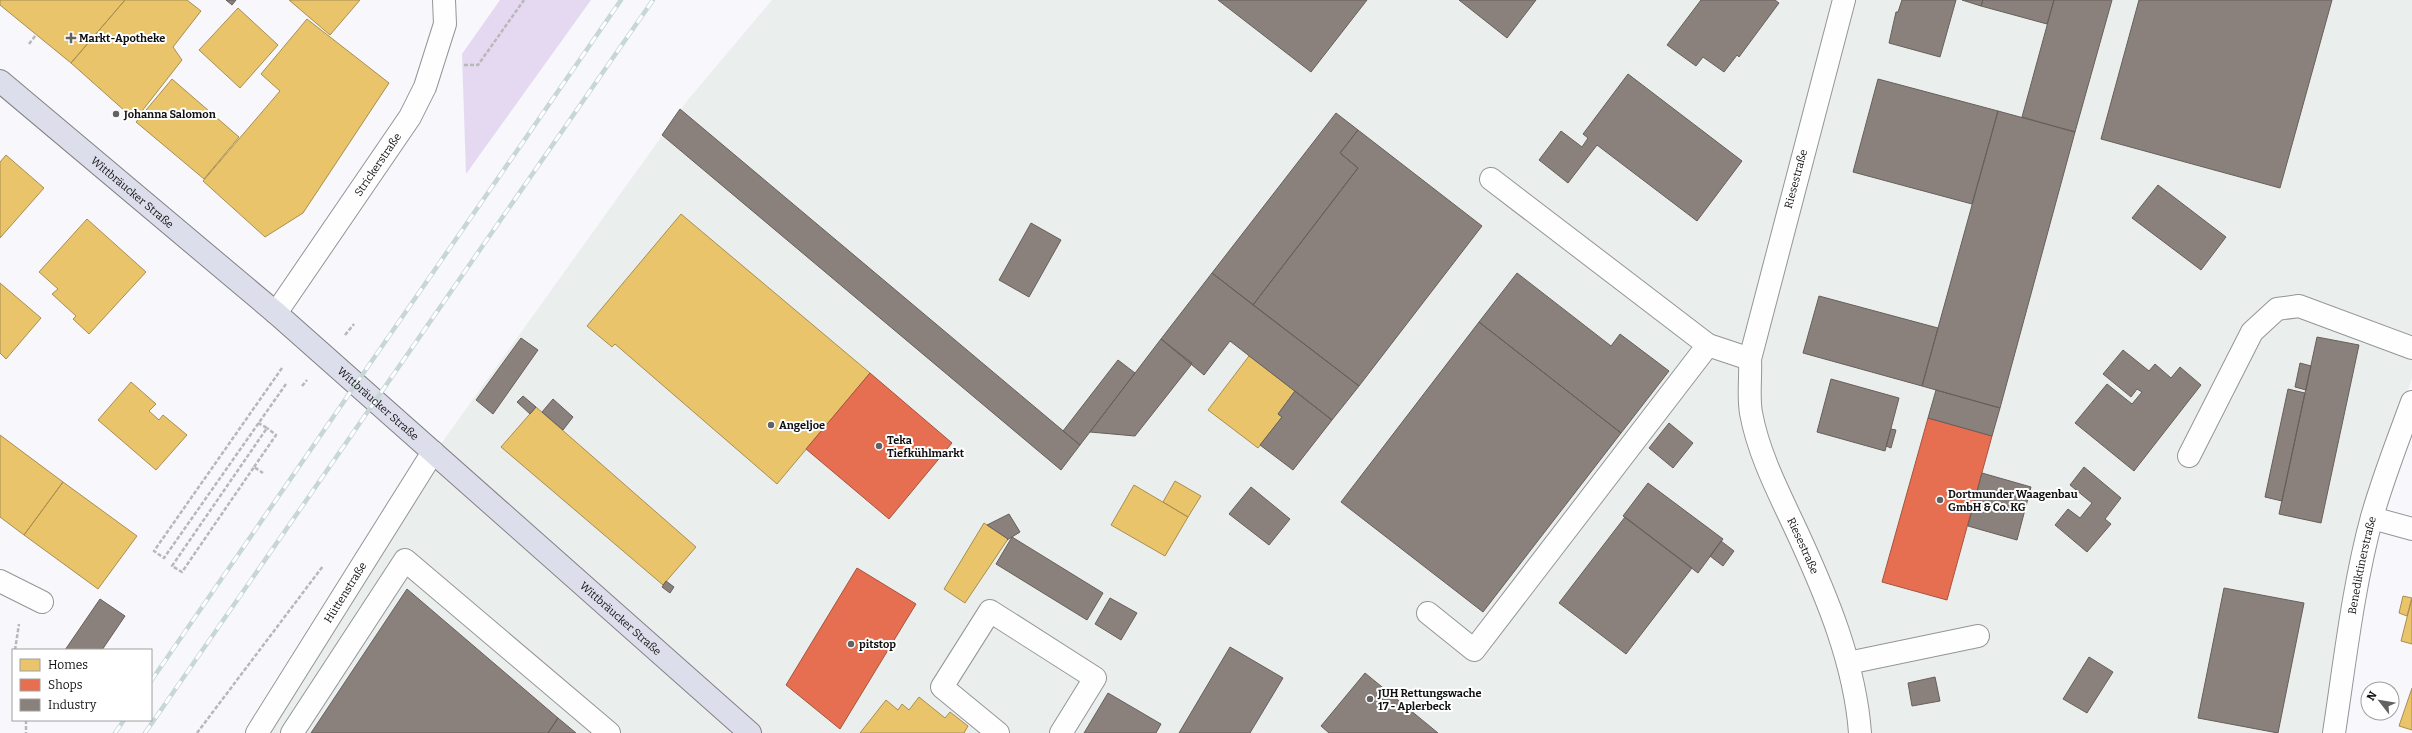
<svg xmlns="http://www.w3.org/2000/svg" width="2412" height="733" viewBox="0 0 2412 733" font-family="Bitter,serif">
	<rect width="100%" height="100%" fill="#f7f7fc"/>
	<!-- industrial -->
	<path fill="#eaeeec" d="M 772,0 L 2412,0 L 2412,378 L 2365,518 L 2330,733 L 270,733 L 404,507 L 415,480 L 687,101 Z"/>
	<!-- green -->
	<path fill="#e5d9f1" d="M 500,0 L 591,0 L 466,174 L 462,54 Z"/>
	<!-- homes -->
	<path fill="#e9c46a" stroke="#a88e4f" d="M 0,0 L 125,0 L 71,63 L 0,5 Z
		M 125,0 L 187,0 L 201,11 L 173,47 L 182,60 L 135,120 L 71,63 Z
		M 289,0 L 360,0 L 330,35 Z
		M 238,8 L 278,45 L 240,88 L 199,50 Z
		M 307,19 L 389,83 L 303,213 L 265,237 L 203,181 L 280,91 L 261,74 Z
		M 172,79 L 239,137 L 204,179 L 136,122 Z
		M 6,155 L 44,188 L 0,238 L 0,162 Z
		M 681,214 L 870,373 L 777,484 L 615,344 L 612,347 L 587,326 Z
		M 87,219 L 146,272 L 89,334 L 73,319 L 76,316 L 52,294 L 58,289 L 39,272 Z
		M 0,283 L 41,318 L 6,359 L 0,353 Z
		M 1249,356 L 1295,391 L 1278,414 L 1282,417 L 1258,448 L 1208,410 Z
		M 131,382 L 156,404 L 149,411 L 159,420 L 163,415 L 187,435 L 156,470 L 98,420 Z
		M 536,407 L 696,547 L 663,585 L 501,447 Z
		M 0,435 L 63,482 L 24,535 L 0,517 Z
		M 1175,481 L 1201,496 L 1188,517 L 1163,502 Z
		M 63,482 L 137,536 L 98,589 L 24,535 Z
		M 1134,485 L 1188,517 L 1165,556 L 1111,525 Z
		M 984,523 L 1008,539 L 965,603 L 944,589 Z
		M 2403,596 L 2412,598 L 2407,616 L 2399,613 Z
		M 2412,598 L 2412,644 L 2401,641 Z
		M 2412,688 L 2412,730 L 2399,726 Z
		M 919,697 L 945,718 L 950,712 L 968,726 L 964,733 L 860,733 L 886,700 L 898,710 L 902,704 L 909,710 Z"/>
	<!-- shops -->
	<path fill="#e76f51" stroke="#a7533e" d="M 870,373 L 952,443 L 889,519 L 806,449 Z
		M 1928,418 L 1992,436 L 1947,600 L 1882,582 Z
		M 857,568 L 916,604 L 840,729 L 786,685 Z"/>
	<!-- industry -->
	<path fill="#8a817c" stroke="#665f5c" d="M 226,0 L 236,0 L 232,5 Z
		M 1218,0 L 1367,0 L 1311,72 Z
		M 1459,0 L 1536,0 L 1507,38 Z
		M 1701,0 L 1775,0 L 1779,3 L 1739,57 L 1737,55 L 1724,72 L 1703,57 L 1696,66 L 1667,45 Z
		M 1902,0 L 1956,0 L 1940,57 L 1889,43 L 1896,12 L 1898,12 Z
		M 1962,0 L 1983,0 L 1981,6 Z
		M 1983,0 L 2054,0 L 2047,24 L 1981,6 Z
		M 2054,0 L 2112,0 L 2075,132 L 2022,117 Z
		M 2139,0 L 2332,0 L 2280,188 L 2101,139 Z
		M 1628,74 L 1742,161 L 1697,221 L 1597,145 L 1568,183 L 1539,160 L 1561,131 L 1582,147 L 1588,138 L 1583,134 Z
		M 1878,79 L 1998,111 L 1972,204 L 1853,172 Z
		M 680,109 L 1080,445 L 1061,470 L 662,135 Z
		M 1998,111 L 2075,132 L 2000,408 L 1922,386 Z
		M 1336,113 L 1358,130 L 1340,153 L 1358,168 L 1253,305 L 1212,273 Z
		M 1358,130 L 1482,226 L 1359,386 L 1253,305 L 1358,168 L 1340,153 Z
		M 2158,185 L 2226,237 L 2201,270 L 2132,218 Z
		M 1031,223 L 1061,240 L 1029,297 L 999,280 Z
		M 1212,273 L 1359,386 L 1332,420 L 1230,341 L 1204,375 L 1161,339 Z
		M 1517,273 L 1611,346 L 1620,334 L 1669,371 L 1621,433 L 1479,322 Z
		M 1819,296 L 1938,328 L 1922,386 L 1803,353 Z
		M 1479,322 L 1621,433 L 1483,612 L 1341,502 Z
		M 2317,337 L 2359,345 L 2321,523 L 2279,514 Z
		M 521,338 L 538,350 L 493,414 L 476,400 Z
		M 1161,339 L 1192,363 L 1191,365 L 1135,436 L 1090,432 Z
		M 2123,350 L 2149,371 L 2155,364 L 2171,378 L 2180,367 L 2201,385 L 2134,471 L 2075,423 L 2107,384 L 2132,404 L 2142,392 L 2137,389 L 2131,397 L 2103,374 Z
		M 1118,360 L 1135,373 L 1080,445 L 1063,431 Z
		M 2300,363 L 2311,366 L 2306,390 L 2295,387 Z
		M 1831,379 L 1899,398 L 1885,451 L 1817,432 Z
		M 2288,389 L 2305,393 L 2282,501 L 2265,497 Z
		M 1936,390 L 2000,408 L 1992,436 L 1928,418 Z
		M 1295,391 L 1332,420 L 1293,470 L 1260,445 L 1282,417 L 1278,414 Z
		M 523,396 L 536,407 L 530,414 L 517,402 Z
		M 553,399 L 573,417 L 563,430 L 542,412 Z
		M 1669,423 L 1693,443 L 1673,468 L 1649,448 Z
		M 1891,429 L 1896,430 L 1891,448 L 1886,446 Z
		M 2084,467 L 2121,498 L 2105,519 L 2111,524 L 2087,552 L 2055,525 L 2068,509 L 2080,518 L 2092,503 L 2070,485 Z
		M 1982,473 L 2031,487 L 2017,540 L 1968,526 Z
		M 1648,483 L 1723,539 L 1698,573 L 1623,516 Z
		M 1251,487 L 1290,519 L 1269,545 L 1229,514 Z
		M 1009,514 L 1020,532 L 1007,540 L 1008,539 L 987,525 Z
		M 1625,517 L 1692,568 L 1626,654 L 1559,603 Z
		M 1012,537 L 1103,593 L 1087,620 L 996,564 Z
		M 1721,541 L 1734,551 L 1723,566 L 1710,556 Z
		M 666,581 L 674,587 L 670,593 L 662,587 Z
		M 2224,588 L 2304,603 L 2278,733 L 2198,718 Z
		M 407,589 L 558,718 L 548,733 L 311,733 Z
		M 1110,598 L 1137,613 L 1121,640 L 1095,624 Z
		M 100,599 L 125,616 L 102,650 L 65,650 Z
		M 1230,647 L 1283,678 L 1250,733 L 1179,733 Z
		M 2089,657 L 2113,672 L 2087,713 L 2063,699 Z
		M 1365,673 L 1438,733 L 1329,733 L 1321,726 Z
		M 1935,677 L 1940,701 L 1912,706 L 1908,683 Z
		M 1108,693 L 1161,724 L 1156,733 L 1084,733 Z
		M 558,718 L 576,733 L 548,733 Z"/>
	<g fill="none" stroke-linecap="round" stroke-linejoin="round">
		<!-- minor casing -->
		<g stroke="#959597" stroke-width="24">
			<g id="minor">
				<path id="s1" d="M 1844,0 L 1750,359 C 1751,376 1748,396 1751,413 C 1759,456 1780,495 1798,534 C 1827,597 1855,664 1860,733"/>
				<path d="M 1491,179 L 1708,345 L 1750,359"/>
				<path id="s2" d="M 276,313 L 410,117 L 425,87 L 445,24 L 444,0"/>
				<path d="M 2189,456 L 2252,332 L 2277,309 L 2299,306 L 2412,348"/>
				<path d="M 2372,518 L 2412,529"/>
				<path d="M 0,581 L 42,602"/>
				<path d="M 1428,613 L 1474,650 L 1708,345"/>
				<path d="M 1848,663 L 1978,636"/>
				<path id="s3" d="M 257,733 L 433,452"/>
				<path d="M 292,733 L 405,560 L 609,733"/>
				<path d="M 998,733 L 942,687 L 990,611 L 1095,678 L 1061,733"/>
				<path id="s4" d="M 2334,733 C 2345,661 2353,587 2372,517 C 2383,478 2398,440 2412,402"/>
			</g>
		</g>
		<!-- major casing -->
		<g stroke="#828284" stroke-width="24">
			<g id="major">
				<path id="s5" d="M 0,81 L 276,313 L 750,733"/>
			</g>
		</g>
		<!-- path -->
		<path stroke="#b8b8b9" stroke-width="2.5" stroke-dasharray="4 2" stroke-linecap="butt" d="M 29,44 L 36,35
			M 464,65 L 478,65 L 524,0
			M 345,335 L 354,324
			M 282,368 L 154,551 L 164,558 L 286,384
			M 302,386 L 307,380
			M 258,423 L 267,428 L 172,566 L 182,572 L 254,467 L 263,473
			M 254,467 L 276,435 L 267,428
			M 15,650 L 19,624
			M 26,720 L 26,733
			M 197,733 L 323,566"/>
		<!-- minor -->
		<use href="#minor" stroke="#fefeff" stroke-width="22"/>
		<!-- major -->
		<use href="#major" stroke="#dddeec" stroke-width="22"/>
		<!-- rail casing -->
		<g stroke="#c7d6d7" stroke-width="4.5">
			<path id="rail" d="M 151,681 L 621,0
				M 115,733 L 124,720
				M 145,733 L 653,0"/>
		</g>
		<!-- rail -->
		<use href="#rail" stroke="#fff" stroke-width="3" stroke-dasharray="9" stroke-linecap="butt"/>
	</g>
	<!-- markers -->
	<g fill="#626263" stroke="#fff" stroke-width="1.5">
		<path d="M69 32h4v4h4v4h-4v4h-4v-4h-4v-4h4z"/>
		<circle cx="116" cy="114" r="4"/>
		<circle cx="771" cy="425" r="4"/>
		<circle cx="879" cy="446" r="4"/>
		<circle cx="1940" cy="500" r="4"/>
		<circle cx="851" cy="644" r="4"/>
		<circle cx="1370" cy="699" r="4"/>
	</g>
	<g text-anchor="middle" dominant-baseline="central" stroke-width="4" stroke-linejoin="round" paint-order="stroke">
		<!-- poi labels -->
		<g font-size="11" font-weight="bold" fill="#111" stroke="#fff" text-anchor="start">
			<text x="79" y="38">Markt-Apotheke</text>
			<text x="124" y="114">Johanna Salomon</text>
			<text x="779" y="425">Angeljoe</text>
			<text x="887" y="440">Teka<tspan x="887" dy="13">Tiefkühlmarkt</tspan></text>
			<text x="1948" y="494">Dortmunder Waagenbau<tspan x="1948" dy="13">GmbH &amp; Co. KG</tspan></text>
			<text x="859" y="644">pitstop</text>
			<text x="1378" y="693">JUH Rettungswache<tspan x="1378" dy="13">17 - Aplerbeck</tspan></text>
		</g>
		<!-- street labels -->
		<g font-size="11" fill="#111" stroke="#fff">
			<text stroke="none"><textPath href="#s2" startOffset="180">Strickerstraße</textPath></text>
			<text transform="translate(1796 179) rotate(-75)">Riesestraße</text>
			<text stroke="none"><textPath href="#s5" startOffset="173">Wittbräucker Straße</textPath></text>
			<text stroke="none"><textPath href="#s5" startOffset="497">Wittbräucker Straße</textPath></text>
			<text stroke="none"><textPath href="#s1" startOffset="568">Riesestraße</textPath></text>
			<text stroke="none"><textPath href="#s4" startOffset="170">Benediktinerstraße</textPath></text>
			<text stroke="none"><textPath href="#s3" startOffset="166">Hüttenstraße</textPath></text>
			<text stroke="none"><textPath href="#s5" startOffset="821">Wittbräucker Straße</textPath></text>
		</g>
	</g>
	<!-- legend -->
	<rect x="12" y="649" width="140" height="72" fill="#ffffff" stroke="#a0a0a0"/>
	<rect x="20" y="659" width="20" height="12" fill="#e9c46a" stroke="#a0a0a0"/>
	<text x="48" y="669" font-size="12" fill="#111111">Homes</text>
	<rect x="20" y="679" width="20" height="12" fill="#e76f51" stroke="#a0a0a0"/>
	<text x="48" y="689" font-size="12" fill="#111111">Shops</text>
	<rect x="20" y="699" width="20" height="12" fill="#8a817c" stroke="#a0a0a0"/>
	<text x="48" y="709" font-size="12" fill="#111111">Industry</text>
	<!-- north arrow -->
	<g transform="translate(2380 701) rotate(301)"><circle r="19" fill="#ffffff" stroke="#a0a0a0"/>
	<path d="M0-3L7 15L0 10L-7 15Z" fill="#626263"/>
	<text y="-6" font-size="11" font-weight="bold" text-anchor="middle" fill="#111111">N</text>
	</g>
</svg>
